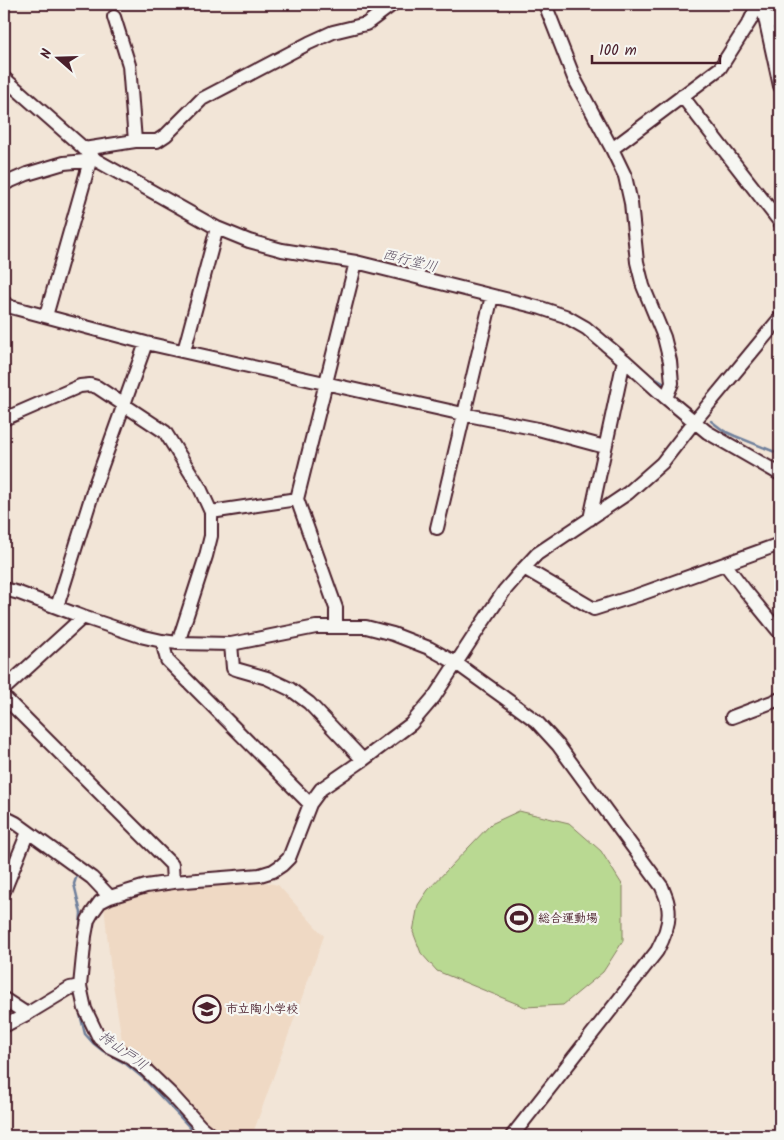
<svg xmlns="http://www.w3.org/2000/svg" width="784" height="1140" viewBox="0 0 784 1140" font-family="Kalam,'Klee One',sans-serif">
	<rect width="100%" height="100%" fill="#f2e5d7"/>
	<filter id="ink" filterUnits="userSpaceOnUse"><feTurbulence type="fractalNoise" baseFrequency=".02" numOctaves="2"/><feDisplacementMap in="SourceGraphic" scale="10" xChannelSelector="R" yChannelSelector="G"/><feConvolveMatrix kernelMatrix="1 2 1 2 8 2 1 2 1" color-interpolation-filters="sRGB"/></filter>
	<g filter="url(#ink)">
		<!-- built -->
		<path fill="#efd9c4" d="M 264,882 L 278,885 L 324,936 L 252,1136 L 221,1136 L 143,1058 L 123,1047 L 111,971 L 104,906 L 146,893 L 175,887 Z"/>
		<!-- grass -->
		<path fill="#b9d992" stroke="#827c5e" d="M 519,811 L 569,823 L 601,851 L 623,886 L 623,941 L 603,972 L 563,1005 L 525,1007 L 437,971 L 421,953 L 413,932 L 418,905 L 428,890 L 491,824 Z"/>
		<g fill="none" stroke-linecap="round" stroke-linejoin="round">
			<!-- stream -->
			<path stroke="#70809c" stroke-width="2.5" d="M 648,374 L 663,383
				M 711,421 L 724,431 L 735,436 L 780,454
				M 77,875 L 74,884 L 81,913 L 80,928
				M 74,990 L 85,1034 L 93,1043 L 103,1051 L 126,1064 L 143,1078 L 198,1136"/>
			<!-- minor casing -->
			<g stroke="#4a1f2b" stroke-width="16">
				<path id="minor" d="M 545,4 L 574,78 L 612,149 L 625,176 L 631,203 L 637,262 L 643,286 L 664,337 L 670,361 L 672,383 L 666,398
					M 762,4 L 780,86
					M 765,16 L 776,21 L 780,25
					M 114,17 L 129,65 L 135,141
					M 4,78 L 88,152 L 96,160 L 217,228 L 249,241 L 282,250 L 356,262 L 541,308 L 565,316 L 586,328 L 624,360 L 666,398 L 707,432 L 780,474
					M 682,96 L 780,222
					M 84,149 L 135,141 L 157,141 L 166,135 L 202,99 L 309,43 L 333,32 L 366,24 L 393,4
					M 612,149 L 720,68 L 750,21 L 758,4
					M 4,184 L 27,174 L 64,163 L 96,160
					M 4,303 L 11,307 L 146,343 L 463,414 L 538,429 L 605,447
					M 46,316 L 90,161
					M 184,351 L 217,228
					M 4,419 L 80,386 L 90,385 L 97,387 L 165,432 L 200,488 L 211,512 L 211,536 L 206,556 L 178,643
					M 211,512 L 297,499
					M 590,519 L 624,360
					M 437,528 L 492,296
					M 725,564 L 744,589 L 780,633
					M 524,568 L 594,609 L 638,595 L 780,544
					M 4,589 L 19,593 L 83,617 L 140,636 L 162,641 L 178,643 L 231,644 L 316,627 L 366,627 L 393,634 L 429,648 L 456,663 L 513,704 L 536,721 L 558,745 L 662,887 C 664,893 668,900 668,906 C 671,921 664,938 657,951 L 512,1136
					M 57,607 L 95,485 L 146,343
					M 336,627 L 336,608 L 297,499 L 356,262
					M 162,641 L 167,660 L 310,804
					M 231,644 L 233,668 L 239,670 L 267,678 L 290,689 L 309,703 L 363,760
					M 4,689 L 83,617
					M 4,697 L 172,865 L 173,882
					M 732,717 L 780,699
					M 4,817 L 16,823 L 92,878 L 110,897
					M 4,891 L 28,832
					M 4,999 L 27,1014
					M 4,1026 L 27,1014 L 70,988 L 80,986
					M 212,1136 L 201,1127 L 172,1095 L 145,1069 L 130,1057 L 110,1047 L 99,1038 L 85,1009 L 80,986 L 85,936 L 88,920 L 92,913 L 100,902 L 110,897 L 146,886 L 173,882 L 260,875 L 273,871 L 282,865 L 289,858 L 310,804 L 321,789 L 363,760 L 411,724 L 434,697 L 481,625 L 504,591 L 524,568 L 537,554 L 628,493 L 662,463 L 694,422 L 780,318"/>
			</g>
			<!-- minor -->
			<use href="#minor" stroke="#f6f6f2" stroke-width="12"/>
		</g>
	</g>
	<!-- icons -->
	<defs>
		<g id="stadium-ring" transform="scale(1.4375)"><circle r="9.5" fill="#f6f6f2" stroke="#4a1f2b" stroke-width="1.5"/><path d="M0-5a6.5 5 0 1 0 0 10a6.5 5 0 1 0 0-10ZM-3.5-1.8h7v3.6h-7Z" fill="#4a1f2b"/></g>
		<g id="school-ring" transform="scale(1.4375)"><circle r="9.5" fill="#f6f6f2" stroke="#4a1f2b" stroke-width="1.5"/><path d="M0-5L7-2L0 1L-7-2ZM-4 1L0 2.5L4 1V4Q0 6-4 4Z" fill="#4a1f2b"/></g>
	</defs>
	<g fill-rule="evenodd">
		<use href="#stadium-ring" x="519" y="918"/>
		<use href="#school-ring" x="207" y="1009"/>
	</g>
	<g text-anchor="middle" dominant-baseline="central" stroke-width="4.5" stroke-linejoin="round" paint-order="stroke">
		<!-- poi labels -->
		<g font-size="12" font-weight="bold" fill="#4a1f2b" stroke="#f6f6f2" text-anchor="start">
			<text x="538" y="918">総合運動場</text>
			<text x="226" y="1009">市立陶小学校</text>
		</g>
		<!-- water labels -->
		<g font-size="14" font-style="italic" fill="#5d5064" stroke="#f6f6f2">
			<text transform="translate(410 261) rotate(14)">西行堂川</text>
			<text transform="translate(123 1051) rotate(36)">持山戸川</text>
		</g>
	</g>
	<!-- margin -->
	<rect width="784" height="1140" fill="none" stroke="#f6f6f2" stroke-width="20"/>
	<rect x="10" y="10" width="764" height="1120" fill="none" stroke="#4a1f2b" stroke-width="2" filter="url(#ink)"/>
	<!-- north arrow -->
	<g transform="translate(58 58) rotate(290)" stroke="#f6f6f2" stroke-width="4" paint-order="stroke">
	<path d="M0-4L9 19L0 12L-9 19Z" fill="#4a1f2b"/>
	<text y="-8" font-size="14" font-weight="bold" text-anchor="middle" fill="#4a1f2b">N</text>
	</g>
	<!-- scale -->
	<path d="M592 55v8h128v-8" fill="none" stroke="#4a1f2b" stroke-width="2.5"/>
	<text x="599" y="55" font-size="15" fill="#4a1f2b" stroke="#f6f6f2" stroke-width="4" paint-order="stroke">100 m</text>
</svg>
